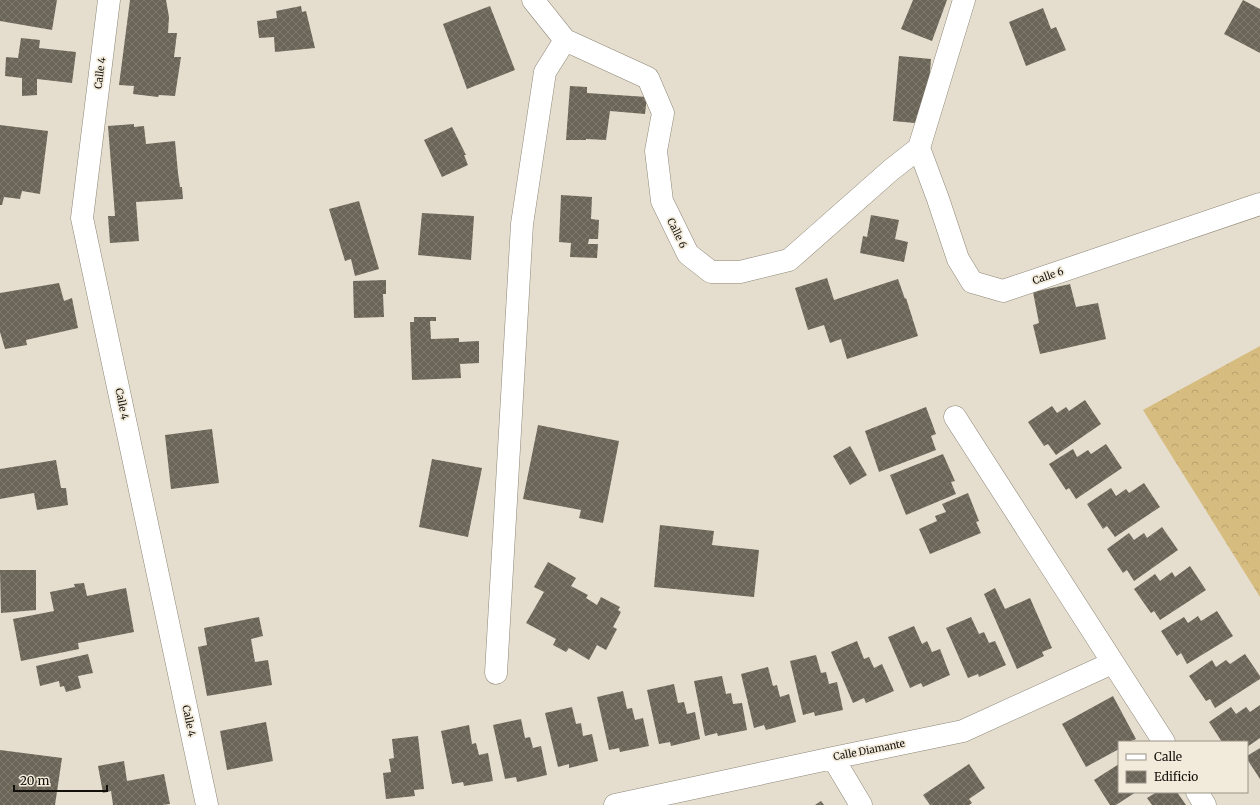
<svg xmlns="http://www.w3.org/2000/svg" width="1260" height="805" viewBox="0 0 1260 805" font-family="Merriweather,serif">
	<defs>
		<pattern id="forest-crowns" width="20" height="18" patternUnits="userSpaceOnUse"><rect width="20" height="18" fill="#d7bc80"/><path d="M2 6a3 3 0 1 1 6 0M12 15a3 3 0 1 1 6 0" fill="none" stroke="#b8a16d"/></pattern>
		<pattern id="building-cross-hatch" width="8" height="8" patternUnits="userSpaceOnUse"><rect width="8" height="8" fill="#6b6557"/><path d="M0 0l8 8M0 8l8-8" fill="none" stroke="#7e7a6f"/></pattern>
	</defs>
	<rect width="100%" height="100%" fill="#e5dece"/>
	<!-- forest -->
	<path fill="url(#forest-crowns)" d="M 1260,346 L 1260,597 L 1143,410 Z"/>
	<!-- building -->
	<path fill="url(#building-cross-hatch)" d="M 0,0 L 57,0 L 52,30 L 0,21 Z
		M 130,0 L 166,0 L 169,17 L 168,33 L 177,33 L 174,57 L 181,57 L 175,96 L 159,95 L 158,97 L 133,94 L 134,86 L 119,85 Z
		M 913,0 L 947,0 L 932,41 L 901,29 Z
		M 1243,0 L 1260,9 L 1260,53 L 1224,34 Z
		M 301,6 L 302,12 L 306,11 L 315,48 L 275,52 L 274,37 L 259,38 L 257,21 L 277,18 L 276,11 Z
		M 490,6 L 515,70 L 467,89 L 443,24 Z
		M 1043,8 L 1051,29 L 1056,27 L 1066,50 L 1026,66 L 1009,22 Z
		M 21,38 L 40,40 L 39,48 L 76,52 L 72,83 L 37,79 L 37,95 L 22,96 L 22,78 L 5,76 L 6,57 L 18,58 Z
		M 899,56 L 931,59 L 926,124 L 893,121 Z
		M 570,86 L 587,87 L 587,93 L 647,97 L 645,114 L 610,111 L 606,140 L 586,139 L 586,140 L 566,140 Z
		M 134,124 L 134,127 L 144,126 L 146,144 L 175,141 L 178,173 L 180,187 L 182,187 L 183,199 L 136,202 L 139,241 L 110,243 L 108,216 L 115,216 L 108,126 Z
		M 0,125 L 48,131 L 40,194 L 22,191 L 20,199 L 4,197 L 2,205 L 0,205 Z
		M 452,127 L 466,155 L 464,155 L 468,165 L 442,177 L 424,140 Z
		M 561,195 L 592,197 L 591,219 L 599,220 L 598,239 L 589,239 L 588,244 L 598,244 L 597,258 L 570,257 L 571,243 L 559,242 Z
		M 359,201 L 379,269 L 355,276 L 351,259 L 345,261 L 329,209 Z
		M 422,213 L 474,216 L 471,260 L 418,255 Z
		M 871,215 L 899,220 L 895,239 L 908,242 L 904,262 L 860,253 L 863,236 L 867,237 Z
		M 827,278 L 834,300 L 898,279 L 905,299 L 906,298 L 918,336 L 847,359 L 841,339 L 830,343 L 824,325 L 808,330 L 795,288 Z
		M 386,280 L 386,294 L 383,294 L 384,317 L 354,318 L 353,281 Z
		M 59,283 L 64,301 L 72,298 L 78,328 L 26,340 L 27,345 L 5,349 L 0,332 L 0,293 Z
		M 1070,284 L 1076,307 L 1098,303 L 1106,339 L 1040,354 L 1033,325 L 1039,323 L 1033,292 Z
		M 414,317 L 436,317 L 436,321 L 430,321 L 431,339 L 459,338 L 459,342 L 479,341 L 479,363 L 460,364 L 461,378 L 412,380 L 410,322 L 414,322 Z
		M 1085,400 L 1101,424 L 1056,455 L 1048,444 L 1044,446 L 1028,422 L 1052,406 L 1057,413 L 1066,407 L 1069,411 Z
		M 926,407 L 936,434 L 931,436 L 936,450 L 879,472 L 865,431 Z
		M 538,425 L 619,441 L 603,523 L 579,518 L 581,510 L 523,499 Z
		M 212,429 L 219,483 L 171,489 L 165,435 Z
		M 1106,444 L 1122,468 L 1076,499 L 1069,488 L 1066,490 L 1049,464 L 1073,449 L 1077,457 L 1088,450 L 1091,454 Z
		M 850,446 L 867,475 L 850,485 L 833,456 Z
		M 943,454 L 955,481 L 951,482 L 956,494 L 906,515 L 890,475 Z
		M 432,459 L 482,468 L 468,537 L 419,527 Z
		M 56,460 L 61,488 L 66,488 L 68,505 L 37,510 L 34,493 L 0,499 L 0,469 Z
		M 1144,483 L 1160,507 L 1115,537 L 1107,526 L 1103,529 L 1087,504 L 1111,488 L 1116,496 L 1126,489 L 1129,493 Z
		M 968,493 L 979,521 L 976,522 L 981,533 L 930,554 L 919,529 L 937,521 L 935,516 L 946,512 L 942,504 Z
		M 660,525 L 714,531 L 712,545 L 759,550 L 754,597 L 654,587 Z
		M 1162,527 L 1178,550 L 1134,581 L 1127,570 L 1123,573 L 1107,549 L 1129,533 L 1134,540 L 1144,533 L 1147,538 Z
		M 548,562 L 576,578 L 571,586 L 588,595 L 586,598 L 597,605 L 601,597 L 620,607 L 618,610 L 621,612 L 613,627 L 617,629 L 606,650 L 597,645 L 589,660 L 569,648 L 566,652 L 553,645 L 556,639 L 526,623 L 544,592 L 534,587 Z
		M 1190,566 L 1206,590 L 1160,620 L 1154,611 L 1151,613 L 1134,589 L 1155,574 L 1160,581 L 1172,572 L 1175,577 Z
		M 0,570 L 36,570 L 36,610 L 1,613 Z
		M 84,583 L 87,596 L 126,588 L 134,632 L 78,643 L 79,649 L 21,661 L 13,619 L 54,611 L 50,592 L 75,587 L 74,584 Z
		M 995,588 L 1005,609 L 1030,598 L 1052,648 L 1042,652 L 1044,656 L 1017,669 L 984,594 Z
		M 1217,611 L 1233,636 L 1187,664 L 1181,653 L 1177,656 L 1161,631 L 1184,617 L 1188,623 L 1198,616 L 1201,621 Z
		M 259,617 L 263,636 L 251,639 L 255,662 L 268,660 L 272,685 L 207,696 L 198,647 L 207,645 L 204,628 Z
		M 971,617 L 979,634 L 984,632 L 989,643 L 995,641 L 1006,665 L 979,677 L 978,674 L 968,678 L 946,628 Z
		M 914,626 L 922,644 L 927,641 L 932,652 L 940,649 L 950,675 L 923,687 L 921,683 L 910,688 L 888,637 Z
		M 857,641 L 864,659 L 869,657 L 874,668 L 882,664 L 894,691 L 866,703 L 864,698 L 853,703 L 831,652 Z
		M 88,654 L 93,673 L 78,676 L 81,688 L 66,692 L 64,686 L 60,687 L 59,681 L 40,686 L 36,666 Z
		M 1245,654 L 1260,676 L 1260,679 L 1215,708 L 1210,699 L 1206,701 L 1189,676 L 1212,660 L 1216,667 L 1226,660 L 1230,664 Z
		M 816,655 L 821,673 L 826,672 L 829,684 L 837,682 L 843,710 L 815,716 L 814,712 L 803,715 L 790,661 Z
		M 768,667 L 773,686 L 777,685 L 780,697 L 789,694 L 796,722 L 766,730 L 764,725 L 754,728 L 741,674 Z
		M 722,676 L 726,694 L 731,693 L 733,704 L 742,703 L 747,730 L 718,736 L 717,733 L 705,736 L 694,681 Z
		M 674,684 L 678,703 L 684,702 L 687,714 L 695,712 L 700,739 L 671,746 L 670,742 L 659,744 L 647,690 Z
		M 623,691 L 627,709 L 632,708 L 635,720 L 643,718 L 649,746 L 620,752 L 619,748 L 609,750 L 597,697 Z
		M 1113,696 L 1136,739 L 1129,742 L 1119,742 L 1119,749 L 1086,767 L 1062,724 Z
		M 1260,705 L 1260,738 L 1247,747 L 1247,742 L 1222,742 L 1209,722 L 1231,707 L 1236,714 L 1246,707 L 1250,712 Z
		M 572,707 L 576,724 L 581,723 L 583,736 L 592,734 L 598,761 L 569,768 L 569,764 L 558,767 L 545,713 Z
		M 521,719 L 525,738 L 530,737 L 533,748 L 541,746 L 547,775 L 517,782 L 516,777 L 505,779 L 493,725 Z
		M 266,722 L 273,761 L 227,770 L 220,731 Z
		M 469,725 L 472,744 L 476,743 L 479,755 L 488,753 L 493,781 L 464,786 L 463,782 L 452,784 L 441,731 Z
		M 418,736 L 424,789 L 414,790 L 415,796 L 386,799 L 383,773 L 391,772 L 389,759 L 394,758 L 392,739 Z
		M 1260,748 L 1260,779 L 1247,759 L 1247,756 Z
		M 0,750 L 62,758 L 55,805 L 0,805 Z
		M 124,761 L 127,781 L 164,774 L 170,804 L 163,805 L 113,805 L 111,791 L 103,793 L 98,766 Z
		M 969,764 L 985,788 L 969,799 L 972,803 L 969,805 L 930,805 L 923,795 Z
		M 1119,764 L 1119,792 L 1136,792 L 1116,805 L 1110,805 L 1094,780 Z
		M 1157,792 L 1177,792 L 1186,805 L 1152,805 L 1147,798 Z
		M 821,801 L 824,805 L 815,805 Z"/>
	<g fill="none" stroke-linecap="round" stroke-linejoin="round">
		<!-- minor casing -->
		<g stroke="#8d8678" stroke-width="23">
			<path id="minor" d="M 109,0 L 82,218 L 207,805
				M 533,0 L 565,40 L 648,78 L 663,113 L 656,151 L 662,201 L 688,254 L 711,272 L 740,272 L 789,260 L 891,170 L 919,148
				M 964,0 L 919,148 L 938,199 L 958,259 L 972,282 L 1003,291 L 1260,204
				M 955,417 L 1164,742
				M 496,673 L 522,224 L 545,72 L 565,40
				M 833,758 L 861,805
				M 1197,792 L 1205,805
				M 615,805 L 833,758 L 963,731 L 1112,663"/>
		</g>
		<!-- minor -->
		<use href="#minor" stroke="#fff" stroke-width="22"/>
	</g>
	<g text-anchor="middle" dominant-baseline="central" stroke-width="3.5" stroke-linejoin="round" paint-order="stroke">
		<!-- street labels -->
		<g font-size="10" fill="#13100b" stroke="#f2ebdb">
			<text transform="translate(100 73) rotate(-83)">Calle 4</text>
			<text transform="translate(677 233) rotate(64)">Calle 6</text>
			<text transform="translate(1048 276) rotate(-19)">Calle 6</text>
			<text transform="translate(122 404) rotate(78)">Calle 4</text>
			<text transform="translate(189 721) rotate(78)">Calle 4</text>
			<text transform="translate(869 750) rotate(-11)">Calle Diamante</text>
		</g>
	</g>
	<!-- legend -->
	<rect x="1118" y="741" width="130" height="52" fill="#f2ebdb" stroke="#999388"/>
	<rect x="1126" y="754" width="20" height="6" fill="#ffffff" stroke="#999388"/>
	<text x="1154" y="761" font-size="12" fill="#13100b">Calle</text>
	<rect x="1126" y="771" width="20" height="12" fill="url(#building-cross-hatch)" stroke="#999388"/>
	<text x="1154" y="781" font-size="12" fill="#13100b">Edificio</text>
	<!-- scale -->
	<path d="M14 785v6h93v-6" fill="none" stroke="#13100b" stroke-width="2"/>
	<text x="20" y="785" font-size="12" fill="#13100b" stroke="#f2ebdb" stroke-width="3" paint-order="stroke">20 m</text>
</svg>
